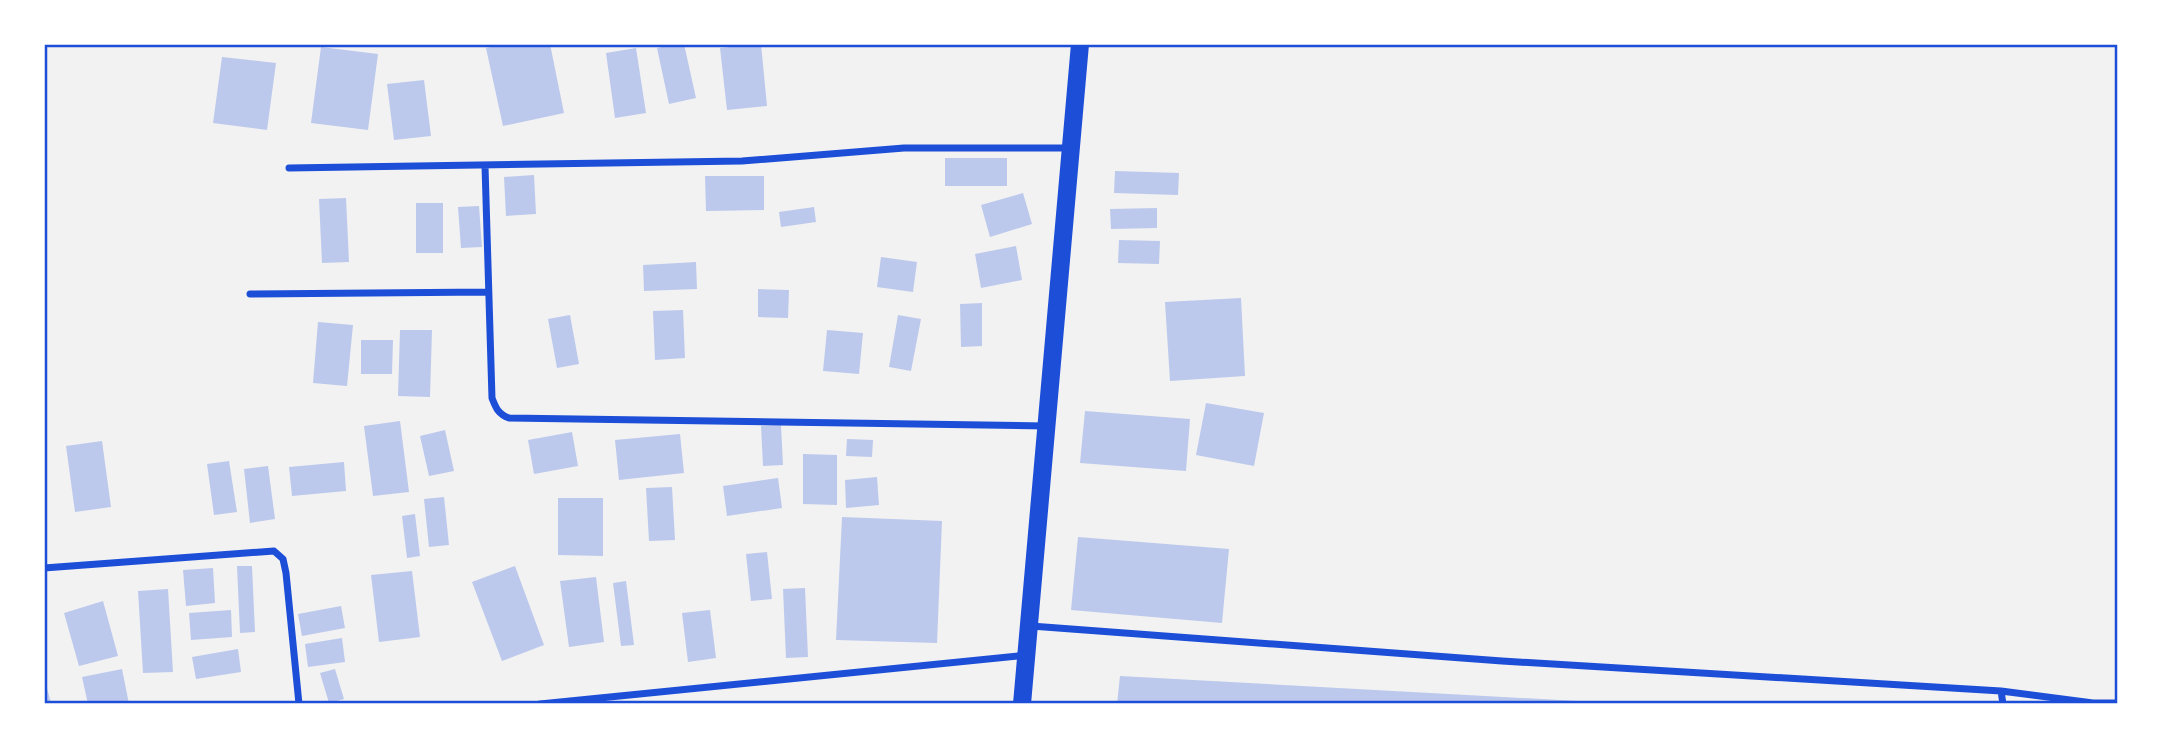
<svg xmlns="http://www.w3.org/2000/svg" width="2162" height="748" viewBox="0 0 2162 748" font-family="'PT Sans Narrow',sans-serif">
	<rect width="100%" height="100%" fill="#f2f2f2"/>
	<!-- building -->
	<path fill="#bdc9ec" d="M 505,44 L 550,44 L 564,113 L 503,126 L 486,48 Z
		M 676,44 L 684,44 L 696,98 L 669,104 L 657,48 Z
		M 761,44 L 767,106 L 727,110 L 720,48 Z
		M 321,47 L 378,54 L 368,130 L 311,123 Z
		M 636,48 L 646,113 L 615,118 L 606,53 Z
		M 222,57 L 276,63 L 267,130 L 213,123 Z
		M 424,80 L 431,136 L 394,140 L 387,84 Z
		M 945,158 L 1007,158 L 1007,186 L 945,186 Z
		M 1115,171 L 1179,173 L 1178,195 L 1114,193 Z
		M 534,175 L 536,214 L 506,216 L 504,177 Z
		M 705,176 L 764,176 L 764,210 L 706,211 Z
		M 1023,193 L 1032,224 L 990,237 L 981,205 Z
		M 346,198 L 349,262 L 322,263 L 319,199 Z
		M 416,203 L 443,203 L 443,253 L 416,253 Z
		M 479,206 L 482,247 L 461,248 L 458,207 Z
		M 814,207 L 816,222 L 781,227 L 779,212 Z
		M 1157,208 L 1157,228 L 1111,229 L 1110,209 Z
		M 1119,240 L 1160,241 L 1159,264 L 1118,263 Z
		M 1016,246 L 1022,280 L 981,288 L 975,254 Z
		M 881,257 L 917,262 L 913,292 L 877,287 Z
		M 696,262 L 697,289 L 644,291 L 643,265 Z
		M 758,289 L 789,290 L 788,318 L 758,317 Z
		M 1241,298 L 1245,376 L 1170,381 L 1165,302 Z
		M 982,303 L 982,346 L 961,347 L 960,304 Z
		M 683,310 L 685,358 L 655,360 L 653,311 Z
		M 570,315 L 579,364 L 557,368 L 548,319 Z
		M 898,315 L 921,319 L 911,371 L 889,367 Z
		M 318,322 L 353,325 L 347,386 L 313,383 Z
		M 400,330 L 432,330 L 430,397 L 398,396 Z
		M 827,330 L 863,333 L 859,374 L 823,371 Z
		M 361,340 L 393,340 L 392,374 L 361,374 Z
		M 1206,403 L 1264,413 L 1254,466 L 1196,455 Z
		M 1085,411 L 1190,419 L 1186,471 L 1080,463 Z
		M 400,421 L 409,492 L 373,496 L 364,426 Z
		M 781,425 L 783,465 L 763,466 L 761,426 Z
		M 445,430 L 454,471 L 429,476 L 420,436 Z
		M 572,432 L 578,466 L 534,474 L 528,440 Z
		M 680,434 L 684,473 L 619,480 L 615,440 Z
		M 847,439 L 873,440 L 872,457 L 846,456 Z
		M 102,441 L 111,507 L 75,512 L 66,446 Z
		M 803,454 L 837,455 L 837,505 L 803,504 Z
		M 229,461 L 237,512 L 214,515 L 207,464 Z
		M 344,462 L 346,491 L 292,496 L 289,467 Z
		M 268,466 L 275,519 L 250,523 L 244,469 Z
		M 877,477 L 879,505 L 846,508 L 845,480 Z
		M 778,478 L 782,508 L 727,516 L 723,486 Z
		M 672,487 L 675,540 L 649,541 L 646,488 Z
		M 444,497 L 449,545 L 429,547 L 424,499 Z
		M 558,498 L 603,498 L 603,556 L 558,555 Z
		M 415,514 L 420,556 L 407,558 L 402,516 Z
		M 842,517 L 942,521 L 937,643 L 836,640 Z
		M 1078,537 L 1229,549 L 1222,623 L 1071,610 Z
		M 767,552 L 772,599 L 751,601 L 746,554 Z
		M 237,566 L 252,566 L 255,632 L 240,633 Z
		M 515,566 L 544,645 L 502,661 L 472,582 Z
		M 213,568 L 215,603 L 186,606 L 183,570 Z
		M 412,571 L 420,637 L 379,642 L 371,575 Z
		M 596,577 L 604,642 L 569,647 L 560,581 Z
		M 626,581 L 634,645 L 621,646 L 613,583 Z
		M 805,588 L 808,657 L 786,658 L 783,589 Z
		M 168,589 L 173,672 L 143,673 L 138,591 Z
		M 103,601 L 118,656 L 79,666 L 64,613 Z
		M 341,606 L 345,628 L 302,636 L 298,614 Z
		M 231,610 L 232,637 L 191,640 L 189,613 Z
		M 710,610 L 716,658 L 688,662 L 682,613 Z
		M 342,638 L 345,662 L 308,667 L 305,644 Z
		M 238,649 L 241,672 L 196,679 L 192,657 Z
		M 122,669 L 129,704 L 88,704 L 82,677 Z
		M 335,669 L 344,699 L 329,703 L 320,673 Z
		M 1120,676 L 1596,702 L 1595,704 L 1117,704 Z
		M 44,677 L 51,703 L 45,704 L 44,704 Z"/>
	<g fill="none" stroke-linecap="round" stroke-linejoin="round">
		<!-- minor -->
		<path stroke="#1d4ed8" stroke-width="7" d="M 485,166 L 492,398 C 496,408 498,414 509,418 L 1046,426
			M 289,168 L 742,161 L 904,148 L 1071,148
			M 250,294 L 487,292
			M 44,568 L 274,551 L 283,559 L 286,573 L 299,704
			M 1031,626 L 1502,661 L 2001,691 L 2093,703 L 2118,703
			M 2001,691 L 2003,704
			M 540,704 L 1027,655"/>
		<!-- primary -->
		<path stroke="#1d4ed8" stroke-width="18" d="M 1022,704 L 1080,44"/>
	</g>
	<!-- border -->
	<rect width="2162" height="748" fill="none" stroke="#ffffff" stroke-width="91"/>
	<rect x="46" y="46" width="2070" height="656" fill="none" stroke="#1d4ed8" stroke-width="2.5"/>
</svg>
